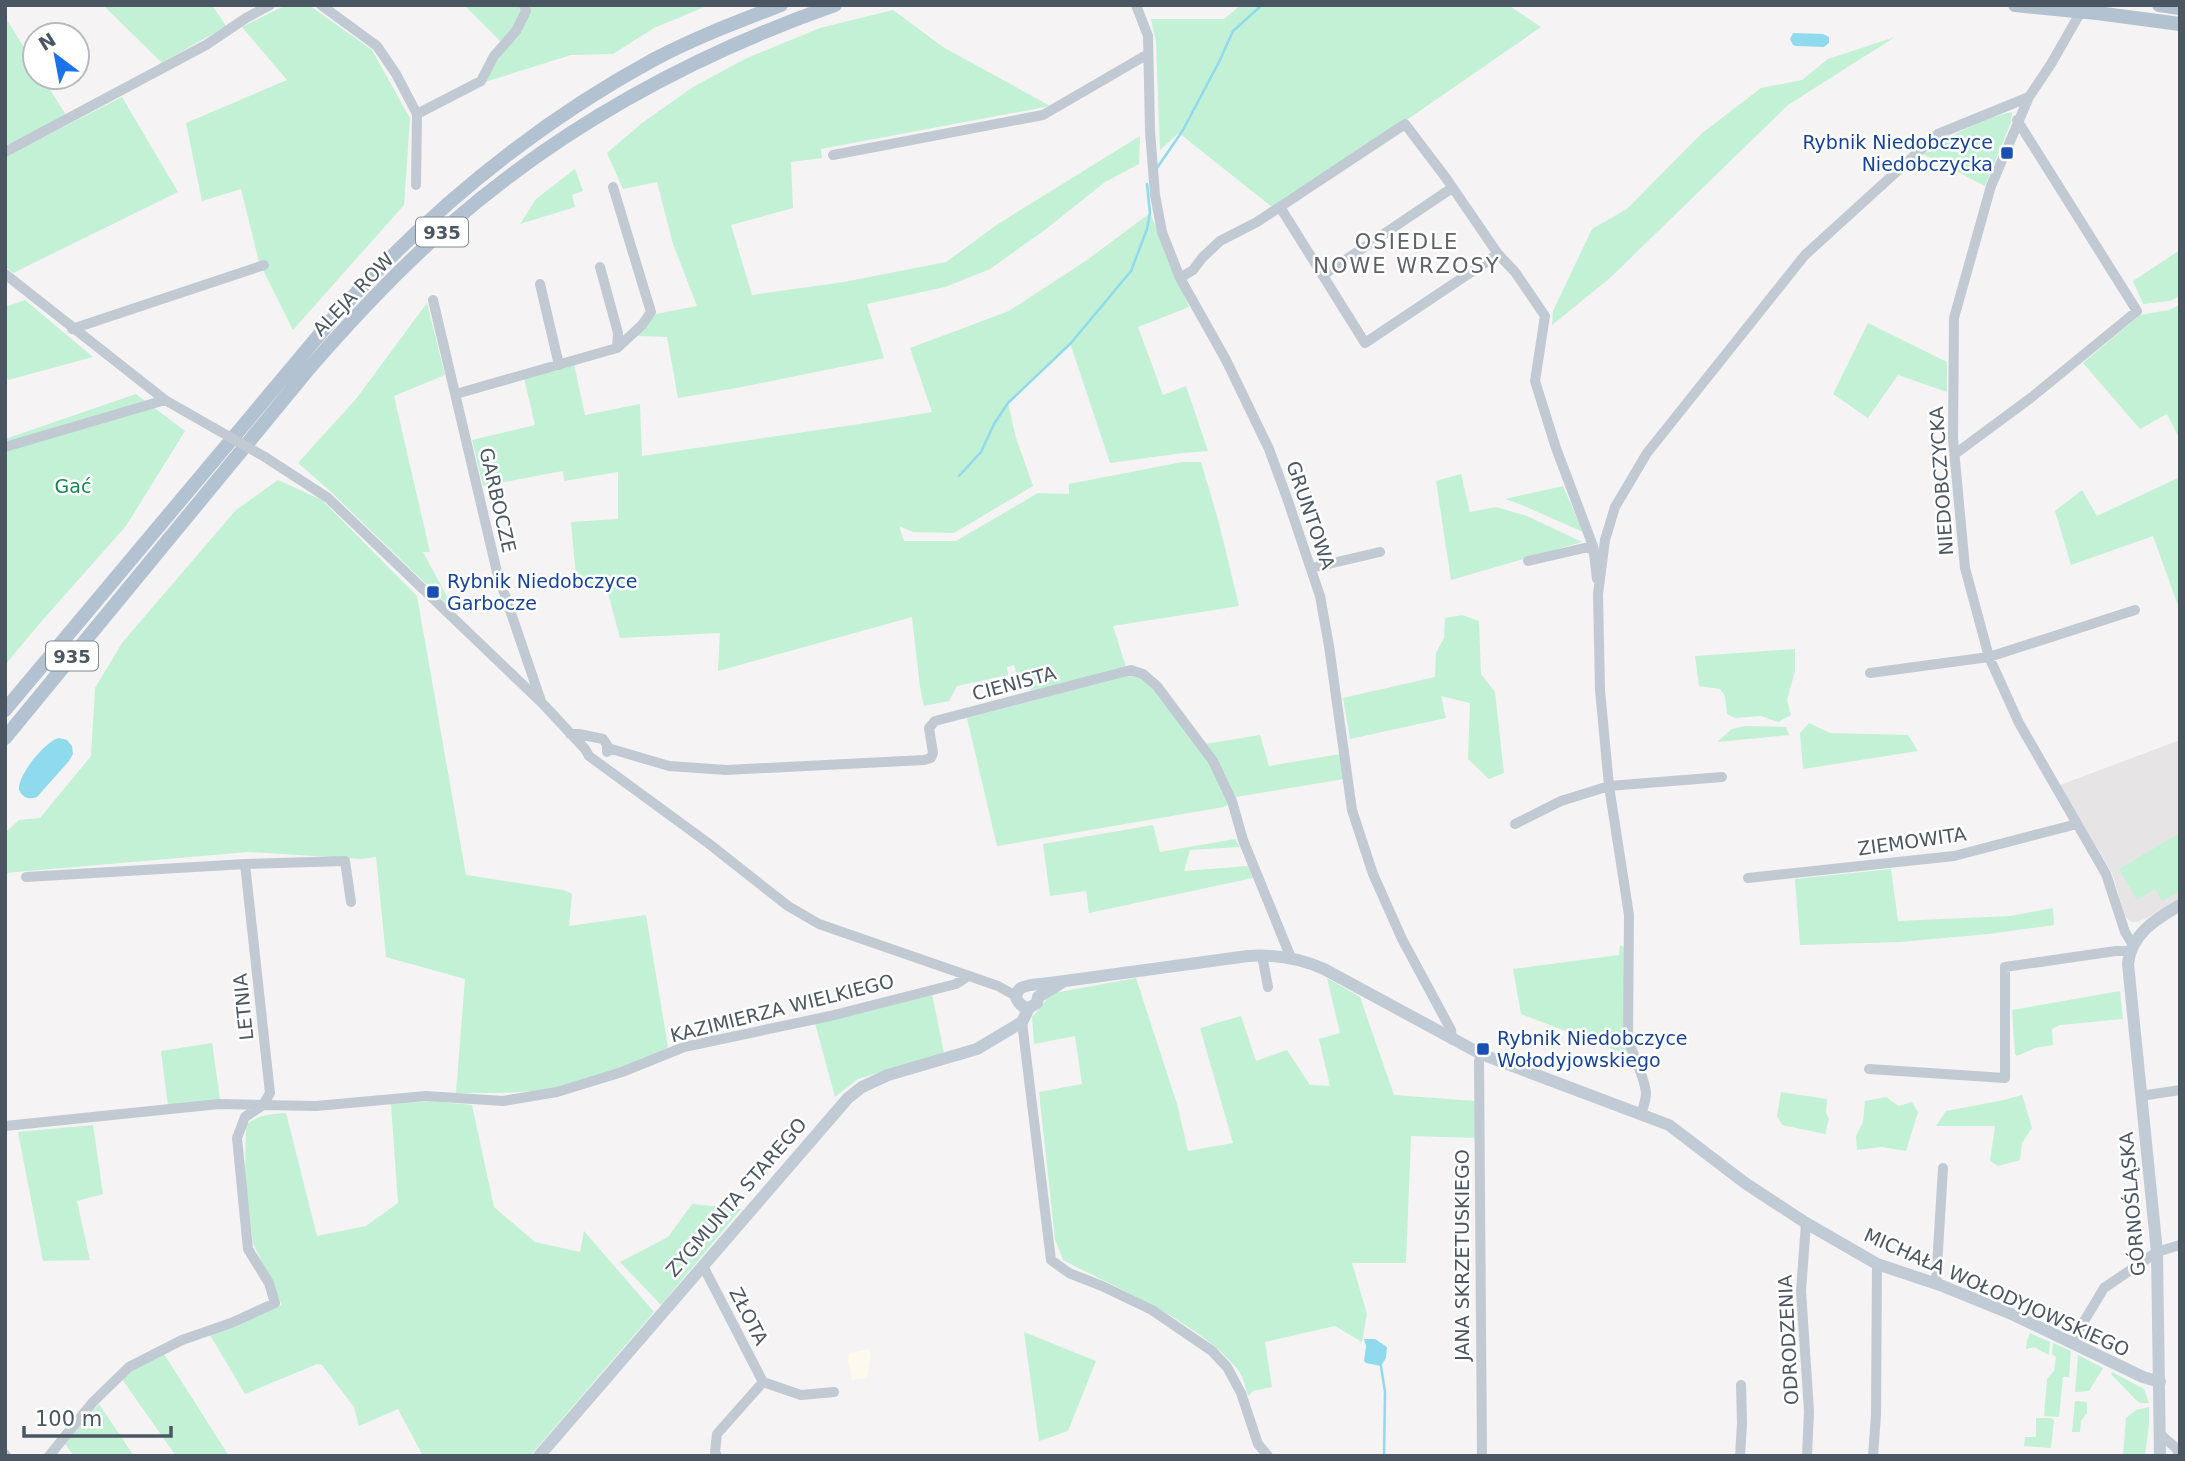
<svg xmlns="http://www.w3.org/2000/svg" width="2185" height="1461" viewBox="0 0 2185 1461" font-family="'DejaVu Sans',sans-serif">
	<rect width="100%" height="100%" fill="#f5f3f3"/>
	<!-- commercial -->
	<path fill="#fdf9ef" d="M 870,1349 L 871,1356 L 867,1378 L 852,1380 L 848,1360 L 849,1353 Z"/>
	<!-- education -->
	<path fill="#e6e4e5" d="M 2180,740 L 2180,898 L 2149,917 L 2137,922 L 2131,922 L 2125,916 L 2112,873 L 2060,785 Z"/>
	<!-- green -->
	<path fill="#c3f1d5" d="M 103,5 L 212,5 L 226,26 L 162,63 Z
		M 286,5 L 309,5 L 372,50 L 410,118 L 404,205 L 293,330 L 259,262 L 241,189 L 202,201 L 186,123 L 287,80 L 242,27 Z
		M 464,5 L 520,5 L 523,12 L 515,26 L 501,42 Z
		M 528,5 L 709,5 L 654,28 L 613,54 L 571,55 L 485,82 Z
		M 1241,5 L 1508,5 L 1541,27 L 1408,119 L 1272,207 L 1179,133 L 1160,150 L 1156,42 L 1151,19 L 1224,19 Z
		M 893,10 L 943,47 L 1050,106 L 821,149 L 822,158 L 791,162 L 793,208 L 731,225 L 752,295 L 844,282 L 946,262 L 998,224 L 1140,136 L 1139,164 L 1105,182 L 1046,229 L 990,269 L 945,287 L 867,304 L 884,358 L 742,387 L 678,398 L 667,337 L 638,336 L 656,314 L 697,306 L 673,244 L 657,182 L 623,189 L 607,153 L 642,123 L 693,87 L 747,58 L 820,28 Z
		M 5,17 L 35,65 L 35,77 L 42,77 L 66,115 L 5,146 Z
		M 1895,37 L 1788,105 L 1610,278 L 1552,325 L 1553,311 L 1592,229 L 1627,209 L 1701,134 L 1761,88 L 1802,80 L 1828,59 Z
		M 122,97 L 178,192 L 13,273 L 5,266 L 5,157 Z
		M 2012,112 L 2011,122 L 1985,186 L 1923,154 C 1949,136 1980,119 2012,112 Z
		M 575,169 L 583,191 L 572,195 L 575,207 L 520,224 L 536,199 Z
		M 1150,213 L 1189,307 L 1138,327 L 1163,395 L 1186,386 L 1208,451 L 1182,453 L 1110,463 L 1070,343 L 1008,403 L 1016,438 L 1033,486 L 954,533 L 913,532 L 899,526 L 904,541 L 956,541 L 1038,493 L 1069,494 L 1069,484 L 1182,462 L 1201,462 L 1219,523 L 1239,606 L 1113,626 L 1126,667 L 1034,694 L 1028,687 L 1021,689 L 1014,665 L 1007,667 L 1008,675 L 957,686 L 949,701 L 924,706 L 920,687 L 912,617 L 718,671 L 720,633 L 620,638 L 606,586 L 577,588 L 571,522 L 618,519 L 618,472 L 564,481 L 563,471 L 483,486 L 472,440 L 535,425 L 524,378 L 574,364 L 585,415 L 640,404 L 642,456 L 866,423 L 932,412 L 910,348 L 1009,311 L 1087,260 Z
		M 2180,250 L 2180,296 L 2170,301 L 2143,304 L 2133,281 Z
		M 25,300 L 93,357 L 8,380 L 5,373 L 5,307 Z
		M 427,303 L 445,375 L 394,396 L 430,552 L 423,552 L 456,613 L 329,490 L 298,463 L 356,399 Z
		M 2180,305 L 2180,440 L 2167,414 L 2140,429 L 2083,363 L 2140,315 L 2169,310 Z
		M 1868,323 L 1947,362 L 1947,392 L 1898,375 L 1868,418 L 1833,394 Z
		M 136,394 L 185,431 L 126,526 L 40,623 L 5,665 L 5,439 Z
		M 1461,474 L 1470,512 L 1496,507 L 1527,516 L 1582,542 L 1451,580 L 1436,481 Z
		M 2180,477 L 2180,611 L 2153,536 L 2071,565 L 2055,511 L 2082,490 L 2097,516 Z
		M 278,480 L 322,500 L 417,596 L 466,875 L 563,890 L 572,894 L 569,926 L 646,915 L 668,1047 L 661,1052 C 626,1065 591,1081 553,1088 C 522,1094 488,1093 456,1093 L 465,979 L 386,957 L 376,857 L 361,859 L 248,852 L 5,873 L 5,833 L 19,820 L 40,818 L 91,756 L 95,688 L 122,643 L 236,510 Z
		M 1563,486 L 1583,532 L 1522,505 L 1505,499 Z
		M 1462,615 L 1479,621 L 1481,674 L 1495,692 L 1504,773 L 1489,779 L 1468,759 L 1470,703 L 1441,696 L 1446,718 L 1350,739 L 1343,698 L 1435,677 L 1436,653 L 1444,638 L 1445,618 Z
		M 1795,649 L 1795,671 L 1787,700 L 1791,715 L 1778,722 L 1761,716 L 1735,718 L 1727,714 L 1725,696 L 1720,689 L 1699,686 L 1695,656 Z
		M 1132,674 L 1146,678 L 1209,762 L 1230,803 L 1224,807 L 997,846 L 967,718 Z
		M 1809,723 L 1830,733 L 1908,735 L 1918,751 L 1803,769 L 1800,733 Z
		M 1745,726 L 1786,727 L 1789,735 L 1717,742 L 1732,729 Z
		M 1260,735 L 1269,766 L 1340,754 L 1344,779 L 1236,797 L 1221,767 L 1205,744 Z
		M 1153,825 L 1160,852 L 1235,839 L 1240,847 L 1190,850 L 1184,871 L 1248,866 L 1253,878 L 1089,913 L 1086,891 L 1050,896 L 1043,844 Z
		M 2180,833 L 2180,891 L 2162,901 L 2155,889 L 2137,900 L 2119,869 Z
		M 1891,869 L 1898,921 L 2010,916 L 2053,908 L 2054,925 L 1988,934 L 1900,942 L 1800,945 L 1795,879 Z
		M 1620,945 L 1624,947 L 1628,1051 L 1625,1054 L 1521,1014 L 1513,969 L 1619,955 Z
		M 1136,978 L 1177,1104 L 1188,1151 L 1233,1143 L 1200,1028 L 1241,1016 L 1256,1061 L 1287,1050 L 1310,1085 L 1330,1086 L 1319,1039 L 1340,1033 L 1327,978 L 1360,997 L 1394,1095 L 1475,1101 L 1476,1138 L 1411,1136 L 1406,1263 L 1352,1263 L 1367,1314 L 1362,1342 L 1335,1326 L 1265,1342 L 1272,1387 L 1253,1391 L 1248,1396 C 1245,1387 1244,1377 1238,1370 C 1200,1322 1118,1289 1063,1260 L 1055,1239 L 1039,1092 L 1082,1084 L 1075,1036 L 1034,1044 L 1032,1017 C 1040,1009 1045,999 1054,993 Z
		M 2120,991 L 2123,1019 L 2060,1025 L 2052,1029 L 2053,1045 L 2035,1048 L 2017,1056 L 2015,1054 L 2012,1010 Z
		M 932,994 L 944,1053 L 858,1079 L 835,1097 L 815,1023 Z
		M 212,1043 L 220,1099 L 168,1106 L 161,1051 Z
		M 1781,1092 L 1827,1099 L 1826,1113 L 1829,1119 L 1825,1134 L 1782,1125 L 1777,1116 Z
		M 2022,1095 L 2032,1128 L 2022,1143 L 2020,1160 L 1998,1166 L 1990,1161 L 1995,1126 L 1936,1126 L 1946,1111 L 2004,1100 Z
		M 1886,1097 L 1899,1106 L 1912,1102 L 1918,1112 L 1906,1151 L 1882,1147 L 1857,1150 L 1856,1136 L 1863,1122 L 1865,1101 Z
		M 432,1101 L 472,1105 L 494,1207 L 535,1242 L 580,1252 L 584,1231 L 654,1312 L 530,1456 L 423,1456 L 398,1409 L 359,1426 L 354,1407 L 322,1365 L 317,1364 L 245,1394 L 210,1335 L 282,1305 L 253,1243 L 245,1179 L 246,1125 C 259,1115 269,1114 286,1113 L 317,1236 L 366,1226 L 398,1203 L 391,1104 Z
		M 93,1125 L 103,1194 L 77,1201 L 90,1260 L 43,1261 L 18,1132 Z
		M 692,1204 L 741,1209 L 661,1305 L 620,1262 L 668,1237 Z
		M 1024,1332 L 1096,1361 L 1068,1431 L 1039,1441 Z
		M 2030,1333 L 2050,1342 L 2049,1355 L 2034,1347 L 2026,1349 L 2027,1341 Z
		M 2053,1343 L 2071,1351 L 2069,1377 L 2063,1377 L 2059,1417 L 2044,1416 L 2047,1379 L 2054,1371 L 2056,1357 L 2052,1354 Z
		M 164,1354 L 229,1456 L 176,1456 L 122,1379 L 129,1371 Z
		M 2078,1355 L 2103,1368 L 2089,1391 L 2075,1392 Z
		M 2112,1372 L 2144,1389 L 2149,1403 L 2140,1403 L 2136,1400 L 2111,1374 Z
		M 2075,1401 L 2087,1402 L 2087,1413 L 2081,1421 L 2080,1432 L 2072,1432 Z
		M 99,1404 L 134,1456 L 74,1456 L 65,1444 Z
		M 2149,1407 L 2149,1424 L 2145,1456 L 2123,1456 L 2126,1418 L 2136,1410 Z
		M 2036,1418 L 2050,1418 L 2054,1420 L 2051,1448 L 2024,1446 L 2025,1437 L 2036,1437 Z"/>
	<!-- water -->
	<path fill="#90daee" d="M 1793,33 L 1823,34 L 1829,37 L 1829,43 L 1824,47 L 1796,46 L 1793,45 L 1790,39 Z
		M 59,738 L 67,740 L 72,746 L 73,754 L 69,761 L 37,797 C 29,800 23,798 19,790 C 17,776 45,741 59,738 Z
		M 1364,1339 L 1375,1339 L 1387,1347 L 1386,1358 L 1381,1366 L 1366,1363 L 1364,1361 L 1366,1346 Z"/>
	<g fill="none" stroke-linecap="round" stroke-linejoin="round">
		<!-- stream -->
		<path stroke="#90daee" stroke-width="2.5" d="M 1157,168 L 1183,130 L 1219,62 L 1233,31 L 1262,5
			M 959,476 L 981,452 L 994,424 L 1008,403 L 1071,343 L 1131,271 L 1147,229 L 1150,213 L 1147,184
			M 1381,1366 L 1385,1392 L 1384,1456"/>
		<!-- street -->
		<path stroke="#c1cad2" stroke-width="10" d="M 321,5 L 377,46 L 396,74 L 417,114 L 416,185
			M 1136,5 L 1148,36 L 1150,131 L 1155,195 L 1162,232 L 1180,278 L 1226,360 L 1269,449 L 1287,498 L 1320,596 L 1329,646 L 1352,810 L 1373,874 L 1402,939 L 1451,1030 L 1452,1040
			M 2083,8 L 2051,64 L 2029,97 L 1991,186 L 1954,318 L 1953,439 L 1965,568 L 1989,657 L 2019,723 L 2106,874 L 2125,932 L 2133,945
			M 417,114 L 481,81 L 494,56 L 516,31 L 526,11 L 524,5
			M 5,152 L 206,45 L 246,18 L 270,5
			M 833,155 L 1043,115 L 1148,54
			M 613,187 L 651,312 L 642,325 L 617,348
			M 1280,207 L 1365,343 L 1498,254
			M 5,274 L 165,400 L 214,428
			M 1323,275 L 1452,188
			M 1180,278 L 1193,270 L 1202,258 L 1220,241 L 1257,222 L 1405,124 L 1446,178 L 1498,254 L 1515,272 L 1545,316 L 1535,381 L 1556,448 L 1593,546 L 1597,579
			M 540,284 L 559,365
			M 433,300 L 497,572 L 541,701
			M 72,329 L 264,265
			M 456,394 L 617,348 L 618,333 L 600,267
			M 5,447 L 165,400
			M 1955,454 L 2032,397 L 2137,311 L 2017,120
			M 265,457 L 328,498 L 543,704 L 585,749 L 589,756 L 708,843 L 788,906 L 819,924 L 998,986 L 1016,996
			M 1528,561 L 1593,546
			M 1311,568 L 1380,552
			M 1870,673 L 1989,657 L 2135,610
			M 570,734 L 579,734 L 603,739 L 607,745 L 607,752
			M 608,748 L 669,766 L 726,770 L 924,760 L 931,758 L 933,753 L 929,728 L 935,721 L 1131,670 L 1143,674 L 1157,686 L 1213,761 L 1232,801 L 1243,840 L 1291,958
			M 1515,824 L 1561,801 L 1609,786 L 1722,777
			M 245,864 L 345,861 L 351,902
			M 1748,878 L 1954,856 L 2077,824
			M 1262,955 L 1268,987
			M 1022,1022 L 1051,1260 L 1069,1273 L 1102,1286 L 1152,1310 L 1212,1351 L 1227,1367 L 1241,1393 L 1258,1444 L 1268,1456
			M 1481,1054 L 1479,1061 L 1482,1456
			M 1869,1069 L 2005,1078 L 2005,967 L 2116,951 L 2131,951
			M 2141,1096 L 2180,1090
			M 1641,1115 C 1643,1108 1646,1100 1646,1093 C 1645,1077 1632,1054 1628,1038 L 1629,915 L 1609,786 L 1600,690 L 1598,594 L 1605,540 L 1615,507 L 1647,453 L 1805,255 L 1938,134 L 2029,97
			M 5,1126 L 219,1104 L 263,1105 L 270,1093 L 245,864 L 26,877
			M 1806,1223 L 1801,1291 L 1809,1411 L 1807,1456
			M 703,1266 L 763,1382 L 717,1434 L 715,1452 L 717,1456
			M 1936,1283 L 1943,1168
			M 2071,1343 L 2104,1288 L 2157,1252 L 2180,1245
			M 763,1382 L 801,1395 L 834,1392
			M 2160,1434 L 2176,1448 L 2180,1456
			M 5,1454 L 6,1456
			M 49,1456 L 93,1402 L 129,1367 L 182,1340 L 231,1323 L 275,1303 L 269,1283 L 248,1249 L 237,1138 L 245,1117 L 263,1105 L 316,1106 L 426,1096 L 503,1101 L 557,1092 L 622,1072 L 684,1047 L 830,1016 L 956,984 L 968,976
			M 1740,1456 L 1742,1423 L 1741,1385
			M 1873,1456 L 1876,1415 L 1877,1264"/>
		<!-- secondary -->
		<path stroke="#c1cbd6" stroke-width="12" d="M 1029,1008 C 1020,1007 1010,996 1021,988 C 1028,984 1042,984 1050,983 L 1248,956 C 1274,954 1299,958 1324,969 L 1481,1054 L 1669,1125 L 1745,1183 L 1806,1223 L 1877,1264 L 1940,1285 L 2014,1315 L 2143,1377 L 2160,1382
			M 1029,1008 L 1037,1003 L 1038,997 L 1061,983
			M 539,1456 L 848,1098 L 862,1087 L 888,1075 L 977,1049 L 1022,1022 L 1029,1008
			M 2160,1456 L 2157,1252 L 2128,964 C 2131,934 2156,919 2180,905"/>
		<!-- primary -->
		<path stroke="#b3c2d1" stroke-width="14" d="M 2015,5 L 2065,10
			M 2159,5 L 2180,8
			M 2097,13 L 2180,24
			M 5,710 L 335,316 C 426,214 532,126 653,60 C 694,38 737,22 781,5
			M 5,738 L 307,371 C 351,320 398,270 448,226 C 562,126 693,55 835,5"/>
		<!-- street-bridge -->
		<path stroke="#c1cad2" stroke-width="10" d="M 214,428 L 265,457"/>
		<!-- primary-bridge -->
		<path stroke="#b3c2d1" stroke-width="14" d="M 2065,10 L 2097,13"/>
	</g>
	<!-- markers -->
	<g fill="#1a4fb4" stroke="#fff" stroke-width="2.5">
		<rect x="2000" y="146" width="14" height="14" rx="3.5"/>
		<rect x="426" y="585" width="14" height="14" rx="3.5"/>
		<rect x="1476" y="1042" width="14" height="14" rx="3.5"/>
	</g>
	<g text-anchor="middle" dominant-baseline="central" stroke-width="5" stroke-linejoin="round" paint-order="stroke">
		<!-- shield labels -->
		<g fill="#fff" stroke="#808990" stroke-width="2">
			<rect x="416" y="217.5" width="52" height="29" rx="5"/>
			<rect x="46" y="641.5" width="52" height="29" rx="5"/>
		</g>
		<g font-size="18" font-weight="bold" fill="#4a5661">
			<text x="442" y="232">935</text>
			<text x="72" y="656">935</text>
		</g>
		<!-- transit labels -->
		<g font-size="19" fill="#164399" stroke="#fff" text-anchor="start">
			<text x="1993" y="142" text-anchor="end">Rybnik Niedobczyce<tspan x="1993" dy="22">Niedobczycka</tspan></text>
			<text x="447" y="581">Rybnik Niedobczyce<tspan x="447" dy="22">Garbocze</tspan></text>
			<text x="1497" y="1038">Rybnik Niedobczyce<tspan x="1497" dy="22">Wołodyjowskiego</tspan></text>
		</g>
		<!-- street labels -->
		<g font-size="19" fill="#4a5661" stroke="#fff">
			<text transform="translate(353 294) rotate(-46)">ALEJA ROW</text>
			<text transform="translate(1941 481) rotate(-94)">NIEDOBCZYCKA</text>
			<text transform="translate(498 500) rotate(77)">GARBOCZE</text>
			<text transform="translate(1311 515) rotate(71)">GRUNTOWA</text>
			<text transform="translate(1014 683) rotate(-15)">CIENISTA</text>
			<text transform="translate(1912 841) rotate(-8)">ZIEMOWITA</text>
			<text transform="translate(243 1007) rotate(-96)">LETNIA</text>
			<text transform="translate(782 1008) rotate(-14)">KAZIMIERZA WIELKIEGO</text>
			<text transform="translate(736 1197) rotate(-49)">ZYGMUNTA STAREGO</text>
			<text transform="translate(2132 1204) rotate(-95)">GÓRNOŚLĄSKA</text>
			<text transform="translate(1462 1255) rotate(-90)">JANA SKRZETUSKIEGO</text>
			<text transform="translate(1997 1292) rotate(24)">MICHAŁA WOŁODYJOWSKIEGO</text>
			<text transform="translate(749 1316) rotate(63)">ZŁOTA</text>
			<text transform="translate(1788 1340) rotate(-93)">ODRODZENIA</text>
		</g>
		<!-- park labels -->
		<g font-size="19" fill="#17864f" stroke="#fff">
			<text x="73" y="486">Gać</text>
		</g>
		<!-- neighbourhood labels -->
		<g font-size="21" letter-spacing="2" fill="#5f6368" stroke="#fff">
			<text x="1407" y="242">OSIEDLE<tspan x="1407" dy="24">NOWE WRZOSY</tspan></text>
		</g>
	</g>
	<!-- border -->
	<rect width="2185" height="1461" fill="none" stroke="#4a5661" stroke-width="14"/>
	<!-- north arrow -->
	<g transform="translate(56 56) rotate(328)"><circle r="33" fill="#ffffff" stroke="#b7bbc0" stroke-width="2"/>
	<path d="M0-5L12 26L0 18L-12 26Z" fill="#1a73e8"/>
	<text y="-10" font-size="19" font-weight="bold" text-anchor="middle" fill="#4a5661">N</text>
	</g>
	<!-- scale -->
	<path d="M24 1426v10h147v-10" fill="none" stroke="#4a5661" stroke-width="3.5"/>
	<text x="35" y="1426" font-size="21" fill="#4a5661" stroke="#ffffff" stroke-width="5" paint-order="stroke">100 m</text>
</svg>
